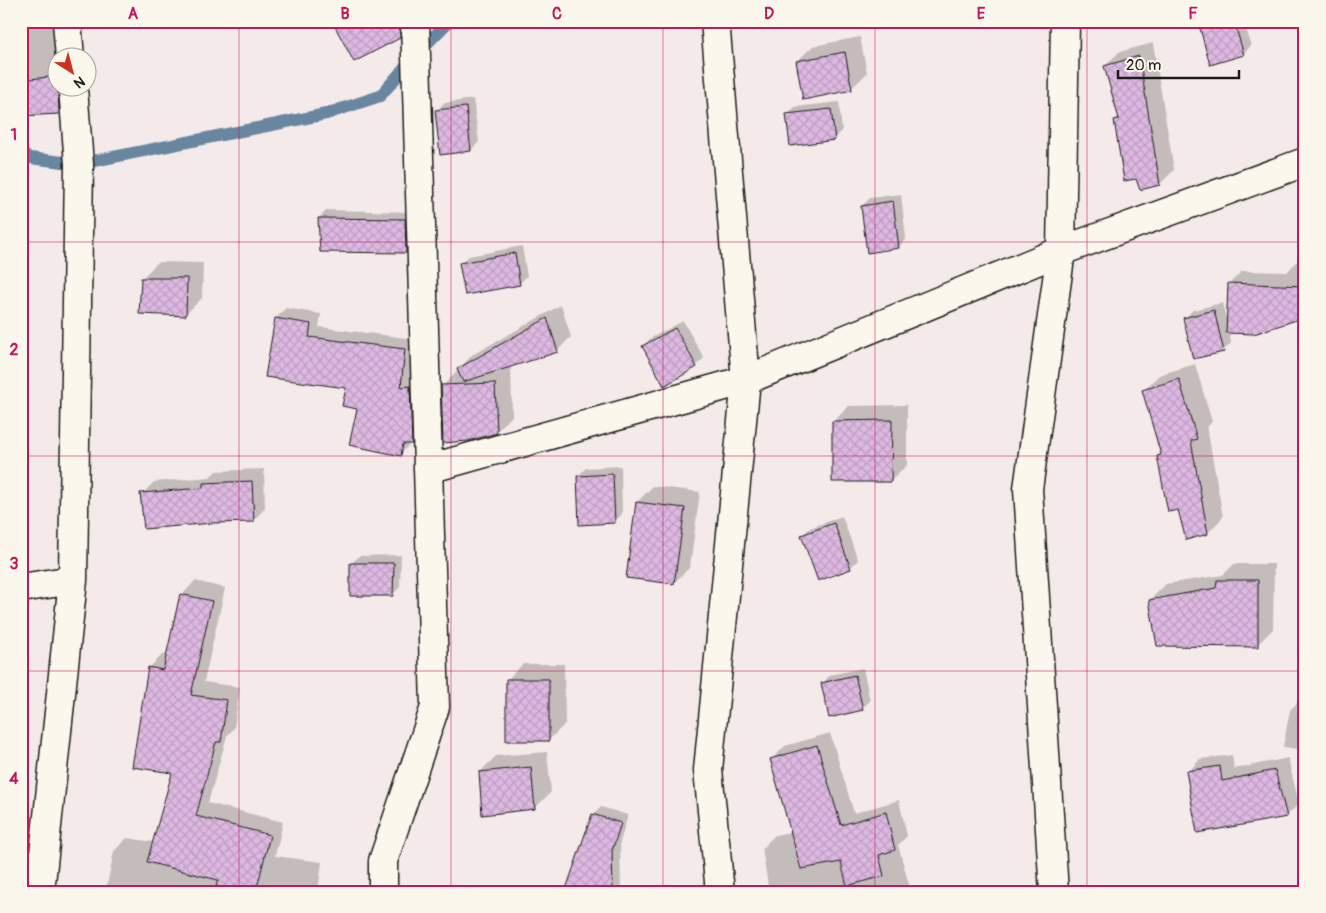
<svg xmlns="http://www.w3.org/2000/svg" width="1326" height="913" viewBox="0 0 1326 913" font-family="Pangolin,sans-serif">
	<defs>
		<pattern id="building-cross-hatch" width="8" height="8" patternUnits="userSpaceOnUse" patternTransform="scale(1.25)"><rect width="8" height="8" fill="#ddb8e1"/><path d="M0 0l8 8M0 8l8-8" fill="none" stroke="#bd9ec0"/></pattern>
	</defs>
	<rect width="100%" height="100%" fill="#f5eaea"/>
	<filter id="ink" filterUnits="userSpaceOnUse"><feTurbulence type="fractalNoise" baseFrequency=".02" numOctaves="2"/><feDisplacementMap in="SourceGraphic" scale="10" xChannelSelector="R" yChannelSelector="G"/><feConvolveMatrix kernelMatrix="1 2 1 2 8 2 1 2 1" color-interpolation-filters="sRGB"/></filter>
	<g filter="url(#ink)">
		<!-- shadow -->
		<path fill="#0003" d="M 21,21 L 59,21 L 58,88 L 65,88 L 67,105 L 59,113 L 21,115 Z
			M 334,21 L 404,21 L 407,25 L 391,41 Z
			M 1202,21 L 1244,21 L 1251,46 L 1243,54 Z
			M 860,37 L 867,73 L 851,89 L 797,61 L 813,46 Z
			M 1153,43 L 1174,170 L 1160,184 L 1115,120 L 1119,116 L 1105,66 L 1119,52 Z
			M 473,99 L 479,142 L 471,150 L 436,111 L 444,103 Z
			M 839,102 L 842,131 L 834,139 L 787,115 L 795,107 Z
			M 901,194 L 906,239 L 898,247 L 862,206 L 870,198 Z
			M 327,210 L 413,212 L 414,244 L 406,252 L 321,250 L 319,218 Z
			M 522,246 L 527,276 L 519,284 L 461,263 L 469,256 Z
			M 1305,257 L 1305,316 L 1229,332 L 1231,343 L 1223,351 L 1185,318 L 1193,310 L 1222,303 L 1227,323 L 1230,283 L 1242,271 L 1288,272 L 1288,271 L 1300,258 Z
			M 158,262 L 203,263 L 202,298 L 186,314 L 142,278 Z
			M 561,305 L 571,337 L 557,351 L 511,366 L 512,416 L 496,432 L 443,386 L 472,355 Z
			M 286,308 L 321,314 L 319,327 L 415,339 L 411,377 L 420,376 L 422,432 L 400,454 L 358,408 L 347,387 L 276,318 Z
			M 683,321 L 704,358 L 696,366 L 643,346 L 651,338 Z
			M 1195,364 L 1212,422 L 1207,427 L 1223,517 L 1208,533 L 1179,509 L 1158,457 L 1162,453 L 1144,390 L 1159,375 Z
			M 907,405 L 907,465 L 891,481 L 833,422 L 849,406 Z
			M 621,466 L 622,514 L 614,522 L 578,476 L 586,468 Z
			M 264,469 L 265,508 L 253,521 L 142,494 L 154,482 L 210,477 L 216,471 Z
			M 653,486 L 700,492 L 690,567 L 674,583 L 637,502 Z
			M 842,516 L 858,560 L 850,568 L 802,536 L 810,528 Z
			M 401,555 L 400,587 L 392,595 L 351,564 L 359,556 Z
			M 1234,564 L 1274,564 L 1273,629 L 1257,645 L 1150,600 L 1166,584 L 1223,575 Z
			M 195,581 L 225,588 L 204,682 L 240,687 L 234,728 L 227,736 L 208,803 L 283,822 L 275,856 L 322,862 L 318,892 L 100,892 L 107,885 L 114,851 L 127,838 L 154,842 L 174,772 L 149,668 L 162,655 L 168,655 L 182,595 Z
			M 523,664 L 564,664 L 565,724 L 549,740 L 507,680 Z
			M 863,668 L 870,701 L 862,708 L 823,683 L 830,675 Z
			M 1298,702 L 1305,703 L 1305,750 L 1283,747 L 1290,710 Z
			M 830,733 L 854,813 L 899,800 L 907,836 L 898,845 L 911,892 L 769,892 L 762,848 L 775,835 L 792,832 L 772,759 L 785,746 Z
			M 547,752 L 551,792 L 535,808 L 480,772 L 496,756 Z
			M 1232,755 L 1234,769 L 1288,758 L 1299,804 L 1286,816 L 1188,772 L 1200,759 Z
			M 601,807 L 628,815 L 620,842 L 621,892 L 572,892 L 593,815 Z"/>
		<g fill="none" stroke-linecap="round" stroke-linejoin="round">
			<!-- stream -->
			<path stroke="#68869f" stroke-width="12" d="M 21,154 L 30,158 L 79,164 L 326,114 L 380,96 L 415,56 L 449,21"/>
		</g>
		<!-- building -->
		<path fill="url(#building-cross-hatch)" stroke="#1c1c1c" d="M 332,21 L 399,21 L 400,38 L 354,62 Z
			M 1198,21 L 1234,21 L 1244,55 L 1210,65 Z
			M 845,52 L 852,90 L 803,100 L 796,61 Z
			M 1139,56 L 1160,185 L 1140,190 L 1136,179 L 1124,181 L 1114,120 L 1119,119 L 1104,66 Z
			M 58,76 L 59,114 L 21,116 L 21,80 Z
			M 466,107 L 471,151 L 440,155 L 435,110 Z
			M 831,109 L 835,140 L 790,146 L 786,114 Z
			M 893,201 L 899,248 L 867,253 L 861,206 Z
			M 318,218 L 405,219 L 406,253 L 320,252 Z
			M 515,253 L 520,285 L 465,295 L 459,263 Z
			M 141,278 L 187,278 L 186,316 L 139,314 Z
			M 1228,283 L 1305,286 L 1305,317 L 1254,334 L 1226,333 Z
			M 1214,310 L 1224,352 L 1193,359 L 1183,318 Z
			M 275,318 L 311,324 L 309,337 L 405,349 L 401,387 L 410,386 L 412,444 L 403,444 L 401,456 L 349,445 L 357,409 L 342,406 L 346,388 L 265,377 Z
			M 547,318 L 558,352 L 463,382 L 457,369 Z
			M 675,328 L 697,367 L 664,386 L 642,346 Z
			M 1179,379 L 1197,439 L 1191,441 L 1208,534 L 1186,540 L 1178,510 L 1168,512 L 1157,456 L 1161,455 L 1142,390 Z
			M 495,383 L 497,433 L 468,441 L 443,443 L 441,385 Z
			M 892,420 L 891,482 L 832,482 L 832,421 Z
			M 613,474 L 615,523 L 579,525 L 577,476 Z
			M 252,481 L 254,522 L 213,523 L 144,529 L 140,493 L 203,488 L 203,483 Z
			M 636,502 L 685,508 L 674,584 L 626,578 Z
			M 834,523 L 851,569 L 818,581 L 801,535 Z
			M 350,563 L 394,563 L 393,596 L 350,596 Z
			M 1217,580 L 1258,580 L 1258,647 L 1157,646 L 1149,600 L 1216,588 Z
			M 180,594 L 212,601 L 191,695 L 227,700 L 221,742 L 216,742 L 196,816 L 270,835 L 256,892 L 238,892 L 216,886 L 218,880 L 147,862 L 172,773 L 132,767 L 148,667 L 163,670 Z
			M 855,675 L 863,710 L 829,718 L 821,683 Z
			M 506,679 L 549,679 L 549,741 L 506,741 Z
			M 817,745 L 841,825 L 886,812 L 895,850 L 879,855 L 884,876 L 847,886 L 841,862 L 801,869 L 770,759 Z
			M 1220,766 L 1222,781 L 1275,770 L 1287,817 L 1197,833 L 1186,771 Z
			M 531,767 L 535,809 L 482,815 L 479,772 Z
			M 592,814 L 621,823 L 612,851 L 613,892 L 565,892 Z"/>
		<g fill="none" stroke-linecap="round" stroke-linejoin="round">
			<!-- minor casing -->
			<g stroke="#1c1c1c" stroke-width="31">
				<path id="minor" d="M 67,21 L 70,58
					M 715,21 L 746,380 L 708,770 L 720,892
					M 428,469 L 746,380 L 1061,251 L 1305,162
					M 21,588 L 73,580
					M 40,892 L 73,580 L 79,164 L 73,88
					M 383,892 L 383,861 L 435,707 L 415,21
					M 1054,892 L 1028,489 L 1061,251 L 1065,21"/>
			</g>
			<!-- minor -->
			<use href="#minor" stroke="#fbf7ec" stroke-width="28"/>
		</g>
	</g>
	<!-- grid -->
	<path fill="none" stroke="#c2185b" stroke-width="1" stroke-opacity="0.55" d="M 239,21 L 239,892M 451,21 L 451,892M 663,21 L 663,892M 875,21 L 875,892M 1087,21 L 1087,892M 21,242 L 1305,242M 21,456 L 1305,456M 21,671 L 1305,671"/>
	<!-- margin -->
	<rect width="1326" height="913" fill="none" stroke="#fbf7ec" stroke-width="55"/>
	<!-- north arrow -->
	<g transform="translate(72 72) rotate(144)"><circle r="24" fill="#fbf7ec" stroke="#a29f99"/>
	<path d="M0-4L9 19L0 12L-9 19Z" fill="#c8321e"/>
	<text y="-8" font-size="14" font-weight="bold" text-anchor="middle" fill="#1c1c1c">N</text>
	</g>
	<!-- scale -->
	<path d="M1118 70v8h121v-8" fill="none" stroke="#1c1c1c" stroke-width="2.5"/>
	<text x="1126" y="70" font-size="15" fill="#1c1c1c" stroke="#fbf7ec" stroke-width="4" paint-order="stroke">20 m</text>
	<rect x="28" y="28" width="1270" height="858" fill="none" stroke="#c2185b" stroke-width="2"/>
	<g font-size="16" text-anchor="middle" font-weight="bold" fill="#c2185b">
		<text x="133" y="19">A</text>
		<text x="345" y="19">B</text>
		<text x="557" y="19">C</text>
		<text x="769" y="19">D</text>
		<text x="981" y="19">E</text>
		<text x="1193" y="19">F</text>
		<text x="14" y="140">1</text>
		<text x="14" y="355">2</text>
		<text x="14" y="569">3</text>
		<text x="14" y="784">4</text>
	</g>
</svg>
